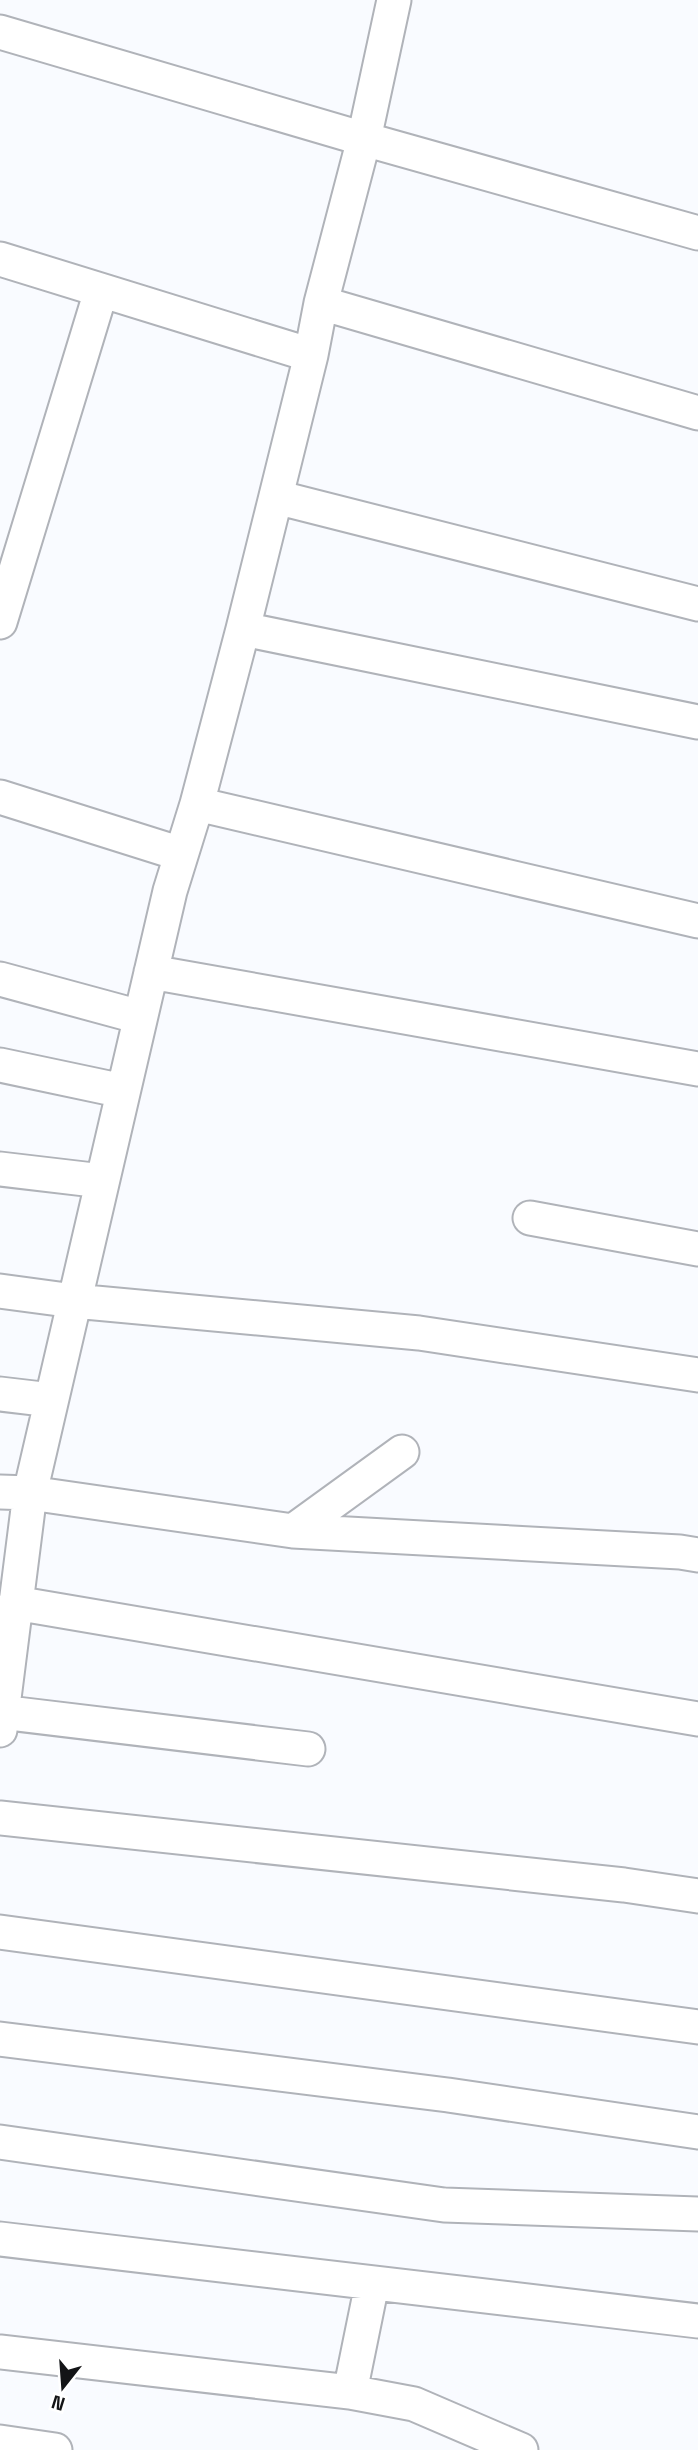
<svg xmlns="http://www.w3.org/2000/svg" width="698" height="2450" viewBox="0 0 698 2450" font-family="'Space Grotesk',sans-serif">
	<rect width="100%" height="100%" fill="#f9fbff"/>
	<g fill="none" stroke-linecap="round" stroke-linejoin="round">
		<!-- minor casing -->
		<g stroke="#b0b3b9" stroke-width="37">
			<path id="minor" d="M 0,32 L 364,139 L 698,233
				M 0,259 L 311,355
				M 321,303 L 698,413
				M 276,497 L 698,604
				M 0,622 L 101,291
				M 243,629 L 698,722
				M 0,797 L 181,854
				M 197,804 L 698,921
				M 151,972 L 698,1069
				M 0,979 L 140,1017
				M 0,1065 L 123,1091
				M 0,1169 L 102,1181
				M 530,1218 L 698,1249
				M 0,1291 L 74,1301 L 419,1333 L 698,1375
				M 0,1394 L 51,1400
				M 0,1492 L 30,1493 L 293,1531 L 680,1552 L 698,1555
				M 293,1531 L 402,1452
				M 15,1603 L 698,1719
				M 0,1712 L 308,1749
				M 0,1730 L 30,1493 L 170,891 L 197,804 L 243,629 L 311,355 L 321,303 L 364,139 L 394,0
				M 0,1818 L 624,1885 L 698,1896
				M 0,1932 L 698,2027
				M 0,2039 L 448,2095 L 698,2132
				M 0,2142 L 444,2205 L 698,2214
				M 0,2239 L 698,2321
				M 0,2352 L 350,2392 L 414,2404 L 521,2450
				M 350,2392 L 372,2284
				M 0,2442 L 55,2450"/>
		</g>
		<!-- minor -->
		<use href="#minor" stroke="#fff" stroke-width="33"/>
	</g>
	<!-- north arrow -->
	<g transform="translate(63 2387) rotate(197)" stroke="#ffffff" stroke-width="5" paint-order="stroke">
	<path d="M0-5L12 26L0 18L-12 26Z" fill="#131416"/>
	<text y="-10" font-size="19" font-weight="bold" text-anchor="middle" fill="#131416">N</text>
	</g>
</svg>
